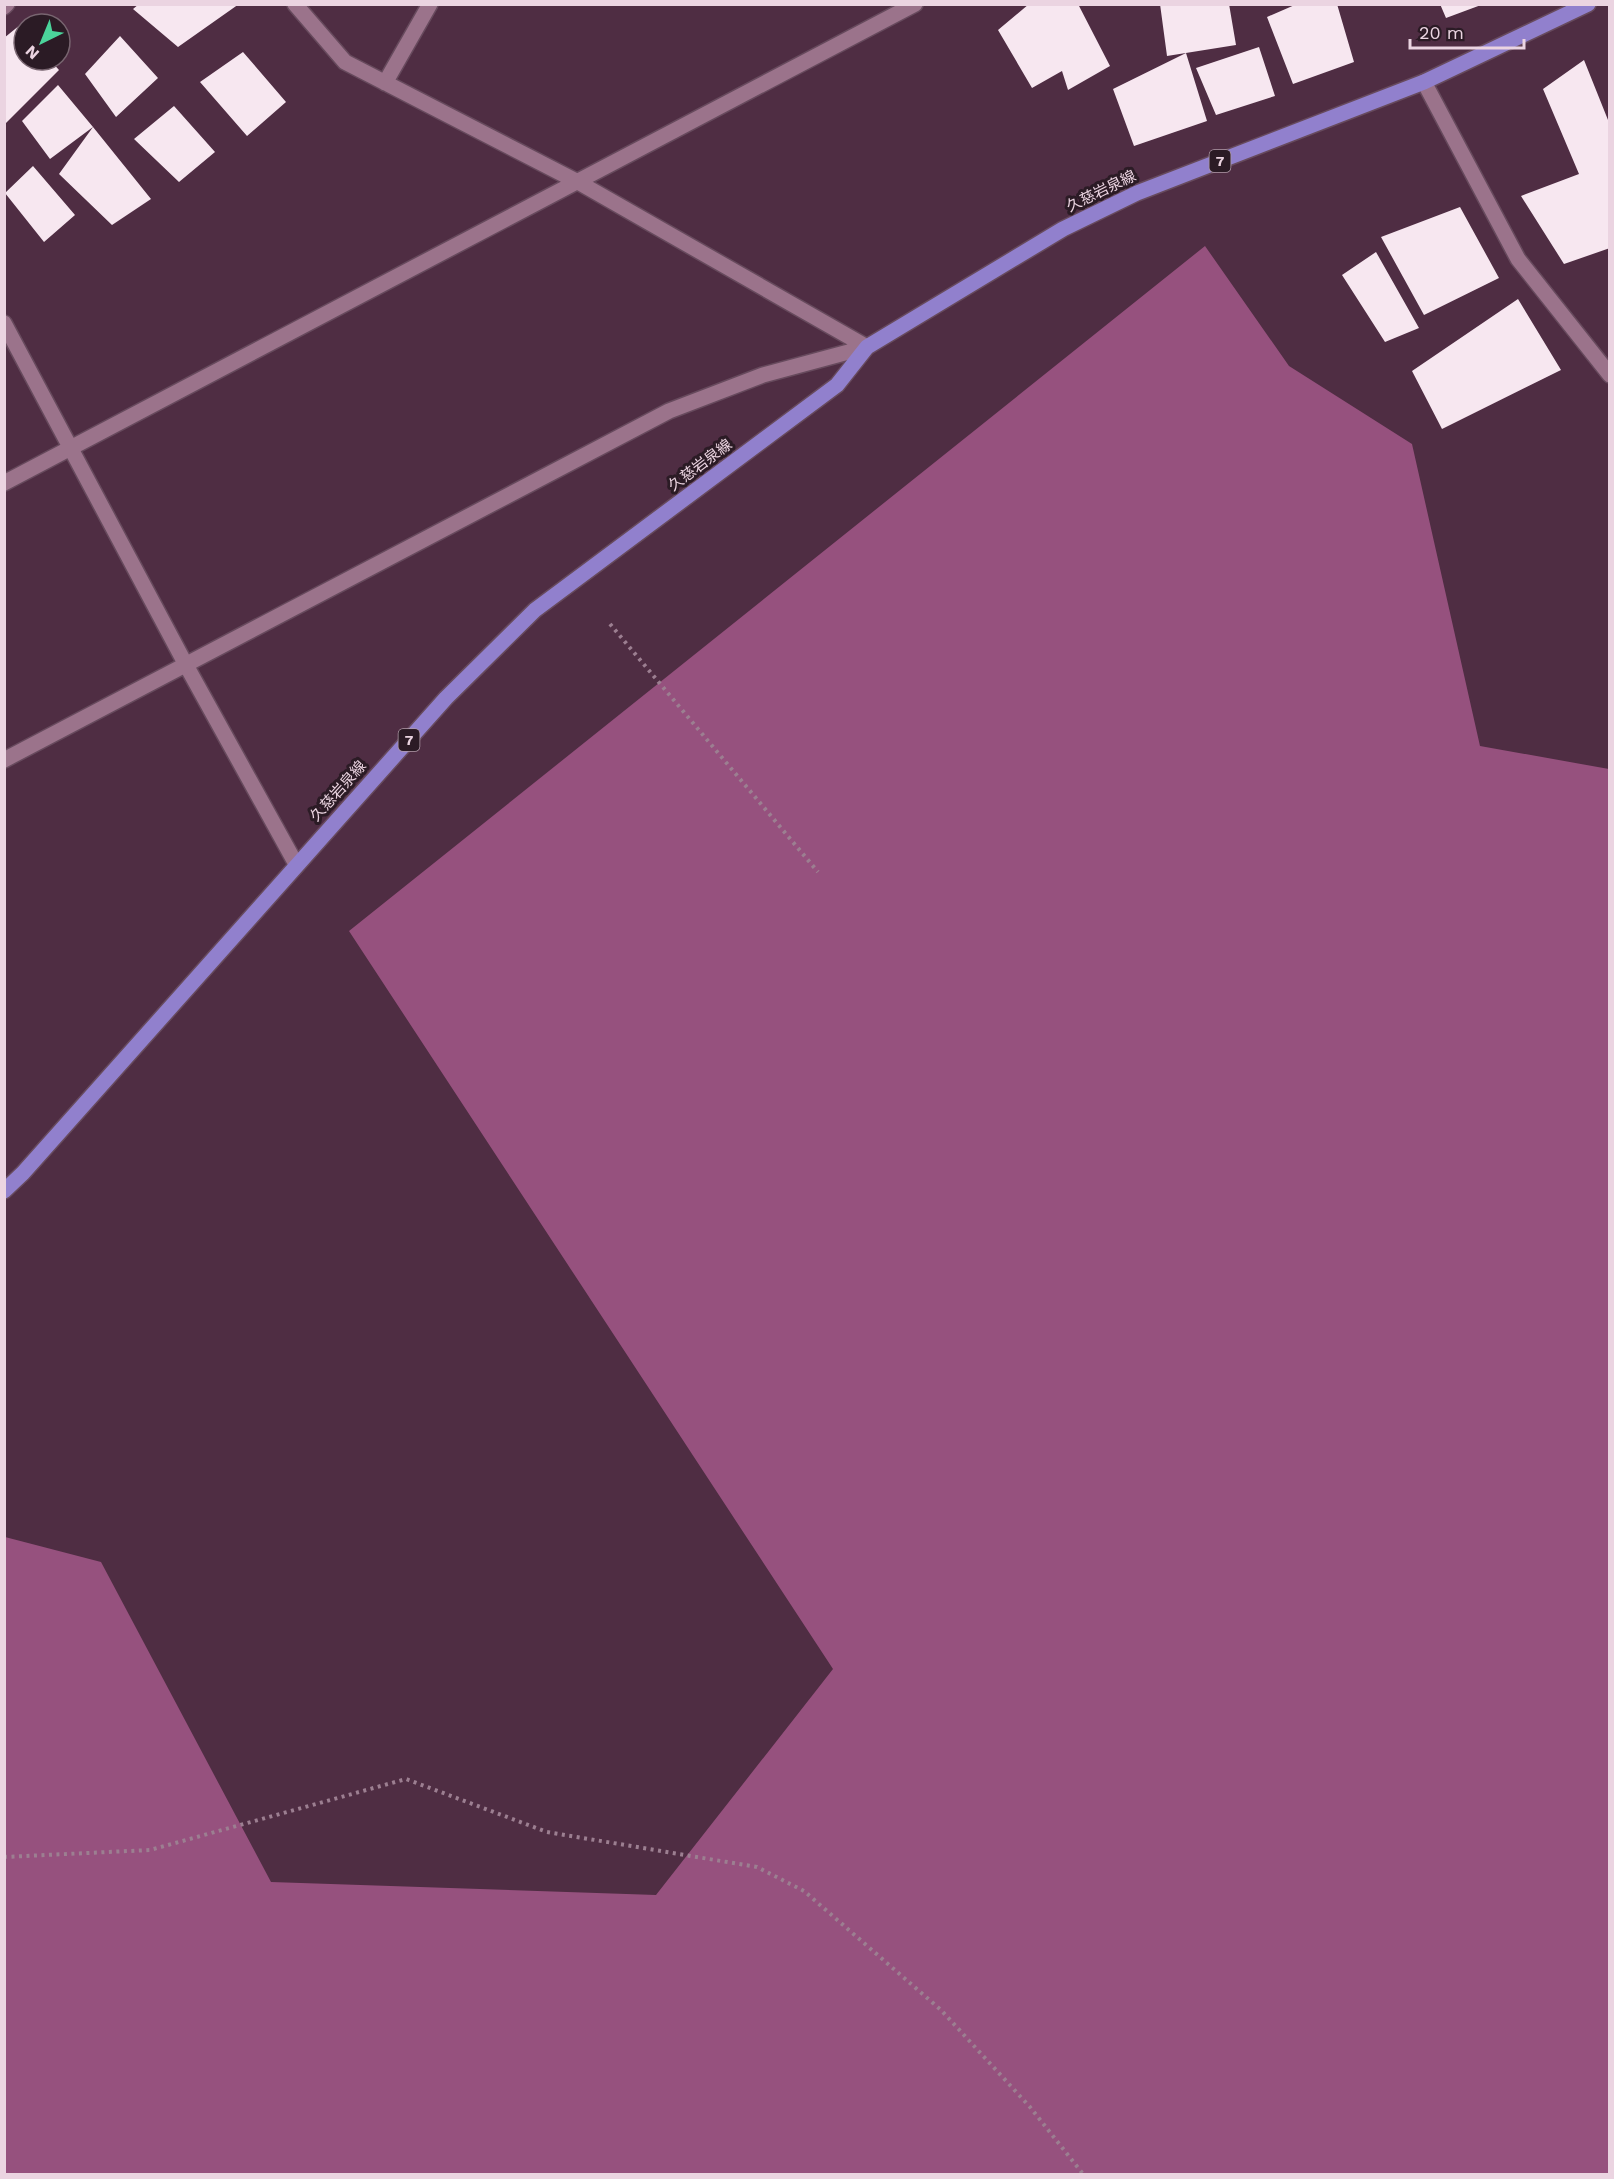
<svg xmlns="http://www.w3.org/2000/svg" width="1614" height="2179" viewBox="0 0 1614 2179" font-family="'Work Sans','Noto Sans JP',sans-serif">
	<rect width="100%" height="100%" fill="#4f2d43"/>
	<!-- forest -->
	<path fill="#96517e" d="M 1205,246 L 1289,366 L 1412,444 L 1480,746 L 1609,769 L 1609,2174 L 5,2174 L 5,1537 L 101,1562 L 271,1882 L 656,1895 L 833,1669 L 349,931 Z"/>
	<!-- building -->
	<path fill="#f7e7f0" d="M 139,4 L 239,4 L 178,47 L 133,9 Z
		M 1029,4 L 1078,4 L 1110,66 L 1068,90 L 1062,71 L 1032,88 L 998,30 Z
		M 1160,4 L 1229,4 L 1236,45 L 1167,56 Z
		M 1297,4 L 1337,4 L 1354,62 L 1293,84 L 1267,17 Z
		M 1440,4 L 1481,4 L 1481,5 L 1446,18 Z
		M 20,25 L 24,29 L 24,60 L 50,60 L 59,70 L 6,123 L 4,38 Z
		M 120,36 L 158,78 L 116,117 L 85,74 Z
		M 1259,47 L 1275,96 L 1216,115 L 1196,68 Z
		M 243,52 L 286,102 L 247,136 L 200,82 Z
		M 1186,53 L 1207,121 L 1134,146 L 1113,89 Z
		M 1584,60 L 1610,125 L 1610,248 L 1564,264 L 1521,196 L 1579,174 L 1543,89 Z
		M 58,85 L 93,127 L 151,199 L 112,225 L 59,174 L 93,127 L 50,159 L 22,121 Z
		M 174,106 L 215,152 L 179,182 L 134,139 Z
		M 33,166 L 75,215 L 44,242 L 5,193 Z
		M 1460,207 L 1499,278 L 1424,315 L 1381,237 Z
		M 1376,252 L 1419,328 L 1385,342 L 1342,275 Z
		M 1518,299 L 1561,370 L 1442,429 L 1412,371 Z"/>
	<g fill="none" stroke-linecap="round" stroke-linejoin="round">
		<!-- minor casing -->
		<g stroke="#674a5d" stroke-width="18">
			<path id="minor" d="M 295,4 L 345,62 L 578,182 L 867,347
				M 4,7 L 7,4
				M 1424,82 L 1518,259 L 1610,375
				M 385,83 L 430,4
				M 4,323 L 186,665 L 296,864
				M 4,483 L 915,4
				M 4,760 L 669,411 L 763,375 L 867,347"/>
		</g>
		<!-- major casing -->
		<g stroke="#674a5d" stroke-width="18">
			<path id="major" d="M 4,1191 L 23,1173 L 446,698 L 535,610 L 837,385 L 867,347 L 1063,229 L 1137,193 L 1424,82 L 1588,4"/>
		</g>
		<!-- path -->
		<path stroke="#9c7f91" stroke-width="4" stroke-dasharray="3 4.5" stroke-linecap="butt" d="M 610,624 L 818,872
			M 4,1857 L 150,1850 L 406,1779 L 547,1832 L 757,1867 L 804,1891 L 941,2010 L 1030,2107 L 1083,2174"/>
		<!-- minor -->
		<use href="#minor" stroke="#9b738b" stroke-width="15"/>
		<!-- major -->
		<use href="#major" stroke="#9180cd" stroke-width="15"/>
	</g>
	<g text-anchor="middle" dominant-baseline="central" stroke-width="6" stroke-linejoin="round" paint-order="stroke">
		<!-- shield labels -->
		<g fill="#2b1b25" stroke="#b19ca9" stroke-width="1.5">
			<rect x="1209.5" y="150" width="21" height="22" rx="4.5"/>
			<rect x="398.5" y="729" width="21" height="22" rx="4.5"/>
		</g>
		<g font-size="14" font-weight="bold" fill="#ebd4e1">
			<text x="1220" y="161">7</text>
			<text x="409" y="740">7</text>
		</g>
		<!-- street labels -->
		<g font-size="15" fill="#ebd4e1" stroke="#2b1b25">
			<text transform="translate(1101 191) rotate(-26)">久慈岩泉線</text>
			<text transform="translate(700 465) rotate(-37)">久慈岩泉線</text>
			<text transform="translate(338 791) rotate(-48)">久慈岩泉線</text>
		</g>
	</g>
	<!-- border -->
	<rect width="1614" height="2179" fill="none" stroke="#ebd4e1" stroke-width="12"/>
	<!-- north arrow -->
	<g transform="translate(42 42) rotate(223)"><circle r="28" fill="#2b1b25" stroke="#786570" stroke-width="1.5"/>
	<path d="M0-4.5L10 22L0 15L-10 22Z" fill="#4bd49b"/>
	<text y="-9" font-size="16" font-weight="bold" text-anchor="middle" fill="#ebd4e1">N</text>
	</g>
	<!-- scale -->
	<path d="M1410 39v9h114v-9" fill="none" stroke="#ebd4e1" stroke-width="3"/>
	<text x="1419" y="39" font-size="18" fill="#ebd4e1" stroke="#2b1b25" stroke-width="4.5" paint-order="stroke">20 m</text>
</svg>
